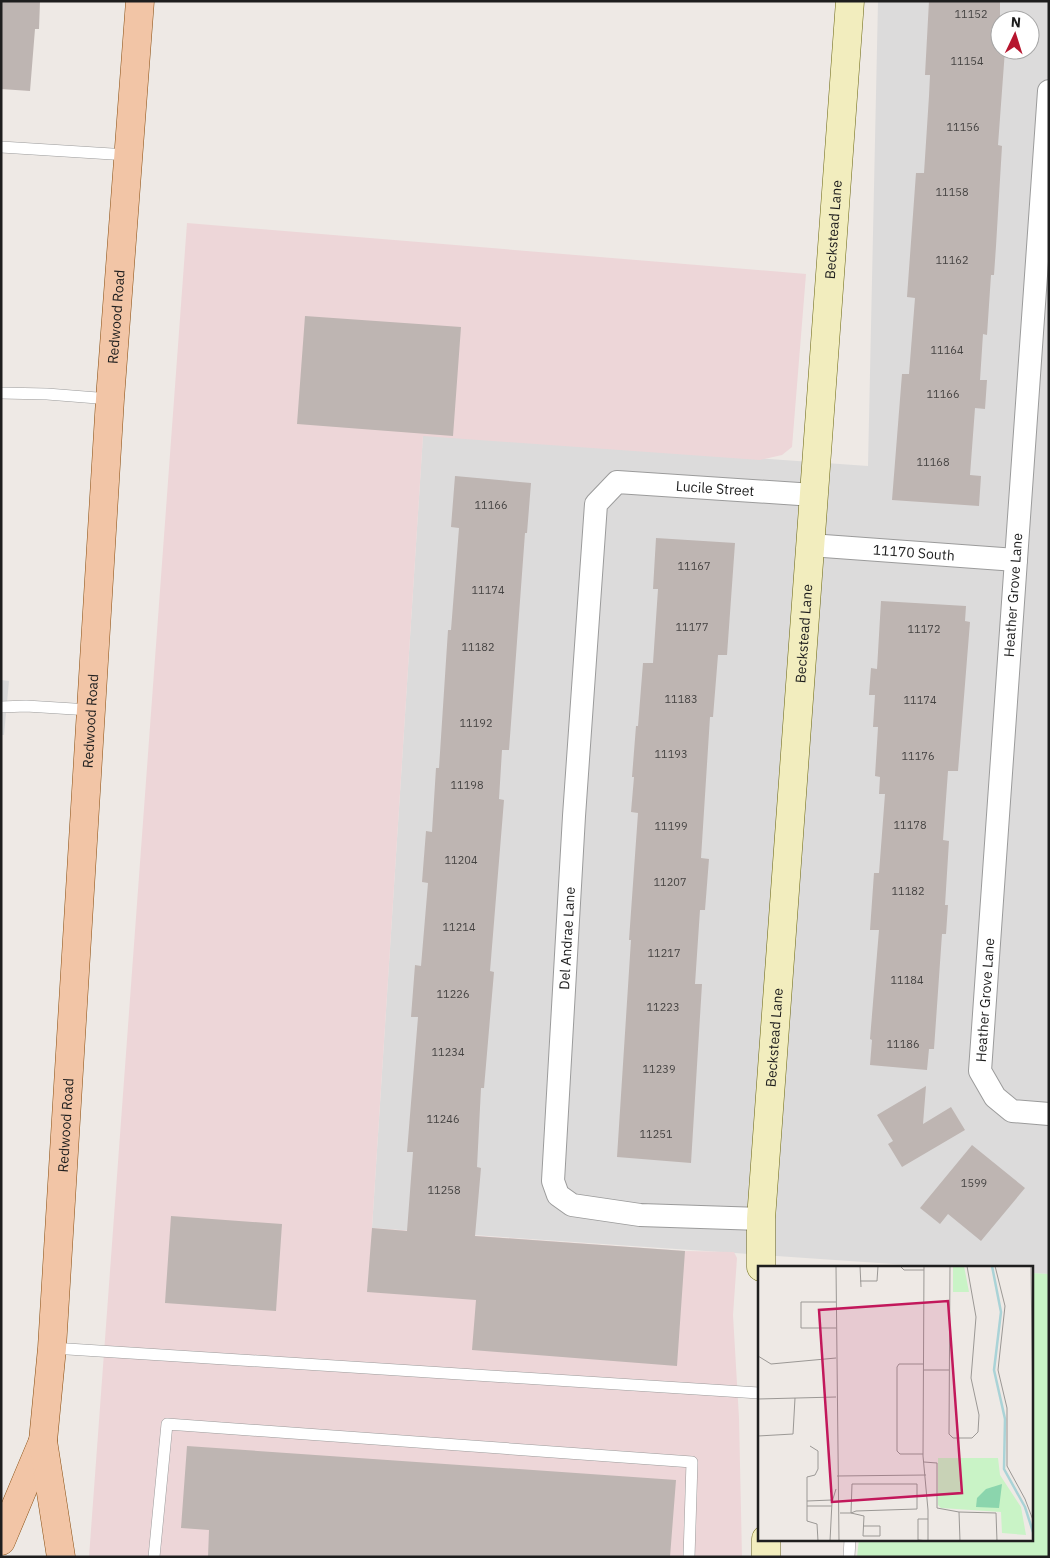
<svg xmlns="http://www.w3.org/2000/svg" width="1050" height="1558" viewBox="0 0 1050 1558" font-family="'IBM Plex Sans',sans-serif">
	<rect width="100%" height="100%" fill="#eee9e5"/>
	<!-- residential -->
	<path fill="#dcdbdb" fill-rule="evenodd" d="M 878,1 L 1049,1 L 1049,1274 L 1031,1273 L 1031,1267 L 937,1267 L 372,1228 L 423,435 L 868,466 ZM 1000,20 L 1030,20 L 1030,50 L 1000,50 Z"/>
	<!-- commercial -->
	<path fill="#edd6d8" d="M 187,223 L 806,274 L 792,447 L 782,455 L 760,460 L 423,436 L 372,1228 L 685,1251 L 734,1252 L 737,1258 L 733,1315 L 739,1418 L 742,1557 L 89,1557 Z"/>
	<!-- park -->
	<path fill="#c9f3c6" d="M 1031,1273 L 1049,1274 L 1049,1557 L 857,1557 L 859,1539 L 1031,1539 Z"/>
	<!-- parking -->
	<path fill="#dadada" d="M 1,680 L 9,681 L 4,735 L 1,735 Z"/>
	<!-- building -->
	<path fill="#beb5b2" d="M 1,1 L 40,1 L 39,29 L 35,29 L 30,91 L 1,89 Z
		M 929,1 L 1000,1 L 1000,50 L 1005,50 L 998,145 L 1002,146 L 996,246 L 994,275 L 991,275 L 987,335 L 983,334 L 980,380 L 987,380 L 985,409 L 975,408 L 970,475 L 981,476 L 979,506 L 892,500 L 902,374 L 909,374 L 915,298 L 907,297 L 916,173 L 924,173 L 929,96 L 930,75 L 925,75 Z
		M 305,316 L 461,327 L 453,436 L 297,424 Z
		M 455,476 L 531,483 L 527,533 L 525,533 L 509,750 L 502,750 L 499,799 L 504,800 L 490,971 L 494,972 L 484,1088 L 481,1088 L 477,1167 L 481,1168 L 475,1236 L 685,1251 L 677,1366 L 472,1350 L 476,1300 L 367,1292 L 372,1228 L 407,1231 L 413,1152 L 407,1152 L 418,1017 L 411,1017 L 415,965 L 421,966 L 428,883 L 422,882 L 426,831 L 432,832 L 436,768 L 439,768 L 448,630 L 451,630 L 459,528 L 451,527 Z
		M 656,538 L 735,543 L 727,655 L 718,655 L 713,717 L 710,717 L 701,858 L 709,859 L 705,910 L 700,910 L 695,984 L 702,984 L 691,1163 L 617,1157 L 631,940 L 629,940 L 638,813 L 631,812 L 634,777 L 632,777 L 636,726 L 638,726 L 643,663 L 653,663 L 658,589 L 653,589 Z
		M 881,601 L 966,606 L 965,621 L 970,622 L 958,771 L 948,771 L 943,840 L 949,841 L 945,905 L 948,905 L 946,934 L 942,934 L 934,1049 L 929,1049 L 927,1070 L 870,1065 L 872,1040 L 870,1039 L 879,930 L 870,930 L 874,873 L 879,873 L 885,794 L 879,794 L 880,777 L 875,776 L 878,727 L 873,727 L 875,695 L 869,695 L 871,668 L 877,669 Z
		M 926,1086 L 923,1124 L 951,1107 L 965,1130 L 902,1167 L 888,1144 L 893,1141 L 877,1115 Z
		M 972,1145 L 1025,1188 L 981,1241 L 948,1214 L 940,1224 L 920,1208 Z
		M 171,1216 L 282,1224 L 276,1311 L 165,1303 Z
		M 187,1446 L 676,1480 L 670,1557 L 208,1557 L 209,1530 L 181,1528 Z"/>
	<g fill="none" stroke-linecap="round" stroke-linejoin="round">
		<!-- lane casing -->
		<g stroke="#9b9b9b" stroke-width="12">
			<path id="lane" d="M 1,147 L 128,155
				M 1,393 L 47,394 L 110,399
				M 1,707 L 26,706 L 90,710
				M 52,1348 L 759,1393
				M 154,1557 L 167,1424 L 692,1462 L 689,1557
				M 849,1557 L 850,1539"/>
		</g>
		<!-- street casing -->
		<g stroke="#9b9b9b" stroke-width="24">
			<g id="street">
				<path d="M 1049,91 L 980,1071 L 995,1097 L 1012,1111 L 1049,1114"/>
				<path id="s1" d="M 810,545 L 1016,560"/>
				<path id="s2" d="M 761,1219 L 640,1215 L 572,1205 L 558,1195 L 553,1181 L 574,816 L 596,504 L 617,482 L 814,495"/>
			</g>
		</g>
		<!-- secondary casing -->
		<g stroke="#696510" stroke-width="29">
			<g id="secondary">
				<path id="s3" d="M 761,1267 L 761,1219 L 850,1"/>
				<path d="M 766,1557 L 766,1539"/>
			</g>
		</g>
		<!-- primary casing -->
		<g stroke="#884d10" stroke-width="29">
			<g id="primary">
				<path d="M 1,1541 L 43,1441"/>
				<path id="s4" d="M 61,1557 L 43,1441 L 52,1348 L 110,399 L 140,1"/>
			</g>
		</g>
		<!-- lane -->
		<use href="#lane" stroke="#fff" stroke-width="11"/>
		<!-- street -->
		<use href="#street" stroke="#fff" stroke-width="22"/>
		<!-- secondary -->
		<use href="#secondary" stroke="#f2edbe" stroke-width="28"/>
		<!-- primary -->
		<use href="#primary" stroke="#f2c5a6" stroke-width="28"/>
	</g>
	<g text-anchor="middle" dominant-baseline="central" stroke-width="4" stroke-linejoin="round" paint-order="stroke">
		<!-- number labels -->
		<g font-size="11" fill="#464443">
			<text x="971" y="14">11152</text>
			<text x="967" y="61">11154</text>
			<text x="963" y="127">11156</text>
			<text x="952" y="192">11158</text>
			<text x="952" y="260">11162</text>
			<text x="947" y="350">11164</text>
			<text x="943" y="394">11166</text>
			<text x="933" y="462">11168</text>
			<text x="491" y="505">11166</text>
			<text x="694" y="566">11167</text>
			<text x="488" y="590">11174</text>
			<text x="692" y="627">11177</text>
			<text x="924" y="629">11172</text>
			<text x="478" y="647">11182</text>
			<text x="681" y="699">11183</text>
			<text x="920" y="700">11174</text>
			<text x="476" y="723">11192</text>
			<text x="671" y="754">11193</text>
			<text x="918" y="756">11176</text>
			<text x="467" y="785">11198</text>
			<text x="910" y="825">11178</text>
			<text x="671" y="826">11199</text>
			<text x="461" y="860">11204</text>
			<text x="670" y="882">11207</text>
			<text x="908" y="891">11182</text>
			<text x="459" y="927">11214</text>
			<text x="664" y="953">11217</text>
			<text x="907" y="980">11184</text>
			<text x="453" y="994">11226</text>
			<text x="663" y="1007">11223</text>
			<text x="903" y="1044">11186</text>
			<text x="448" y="1052">11234</text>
			<text x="659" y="1069">11239</text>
			<text x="443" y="1119">11246</text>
			<text x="656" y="1134">11251</text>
			<text x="974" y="1183">1599</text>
			<text x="444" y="1190">11258</text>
		</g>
		<!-- street labels -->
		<g font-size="14" fill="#1e1e1e" stroke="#fff">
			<text stroke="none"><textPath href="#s3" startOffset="1040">Beckstead Lane</textPath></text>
			<text stroke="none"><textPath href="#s4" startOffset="1244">Redwood Road</textPath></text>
			<text stroke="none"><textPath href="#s2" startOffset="1029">Lucile Street</textPath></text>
			<text stroke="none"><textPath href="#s1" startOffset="104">11170 South</textPath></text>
			<text transform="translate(1013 595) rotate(-86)">Heather Grove Lane</text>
			<text stroke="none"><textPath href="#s3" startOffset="635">Beckstead Lane</textPath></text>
			<text stroke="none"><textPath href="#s4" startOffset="839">Redwood Road</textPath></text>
			<text stroke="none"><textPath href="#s2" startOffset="465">Del Andrae Lane</textPath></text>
			<text transform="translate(985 1000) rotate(-86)">Heather Grove Lane</text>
			<text stroke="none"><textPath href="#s3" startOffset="230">Beckstead Lane</textPath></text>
			<text stroke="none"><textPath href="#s4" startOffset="434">Redwood Road</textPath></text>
		</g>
	</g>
	<!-- overview -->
	<g transform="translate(758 1266)">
		<rect width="275" height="275" fill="#eee9e5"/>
		<path d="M 195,0 L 206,0 L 211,26 L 195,26 ZM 180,192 L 240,192 L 242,209 L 263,241 L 268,269 L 244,267 L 243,246 L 183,242 L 180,239 Z" fill="#c9f3c6"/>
		<path d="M 244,218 L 241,242 L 218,241 L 219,232 L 228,223 Z" fill="#8bd5ad"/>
		<path fill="none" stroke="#aad3d7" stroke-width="2.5" d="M 234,0 L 243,46 L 236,104 L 247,153 L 246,203 L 267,241 L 275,266"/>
		<path fill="none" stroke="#9b9895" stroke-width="1" d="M 78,0 L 81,275M 102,0 L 103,21M 142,0 L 146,4 L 166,4M 166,0 L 165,190 L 170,244 L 170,275 L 160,274 L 160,253 L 170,253M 192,0 L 191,168 L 195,172 L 214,172 L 220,166 L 221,149 L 213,112 L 218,51 L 209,0M 237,0 L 247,40 L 240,104 L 249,142 L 249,200 L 267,233 L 275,254M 273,0 L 275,158M 102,15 L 119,15 L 120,0M 78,62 L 43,62 L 43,36 L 78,36M 0,90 L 13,98 L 78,92M 166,104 L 191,104M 0,133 L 78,131M 0,170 L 35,168 L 37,132M 52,180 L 60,185 L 60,203 L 57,209 L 49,211 L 49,255 L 59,258 L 60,275M 165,188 L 142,188 L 139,185 L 139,101 L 141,98 L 166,98M 166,196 L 179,197 L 179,242 L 201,246 L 202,275M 79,210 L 168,209M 49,235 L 74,234M 49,240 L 74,240M 201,246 L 238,247 L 239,275M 82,247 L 93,247 L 98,245 L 159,243 L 159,218 L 94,218 L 93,247 L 106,250 L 105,270 L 122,270 L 122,260 L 105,260M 72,275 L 74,236 L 78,223"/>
		<path fill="#c2185b" fill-opacity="0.15" stroke="#c2185b" stroke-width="2.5" d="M 190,35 L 204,227 L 74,236 L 61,44 Z"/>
		<rect width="275" height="275" fill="none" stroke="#1e1e1e" stroke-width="2.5"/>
	</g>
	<!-- border -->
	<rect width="1050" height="1558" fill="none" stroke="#1e1e1e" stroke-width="5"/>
	<!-- north arrow -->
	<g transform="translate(1015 35) rotate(4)"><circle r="24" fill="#ffffff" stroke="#a5a5a5"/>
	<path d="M0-4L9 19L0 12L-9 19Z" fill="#b6152e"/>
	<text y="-8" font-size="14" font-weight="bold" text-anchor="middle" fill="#1e1e1e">N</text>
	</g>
</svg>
